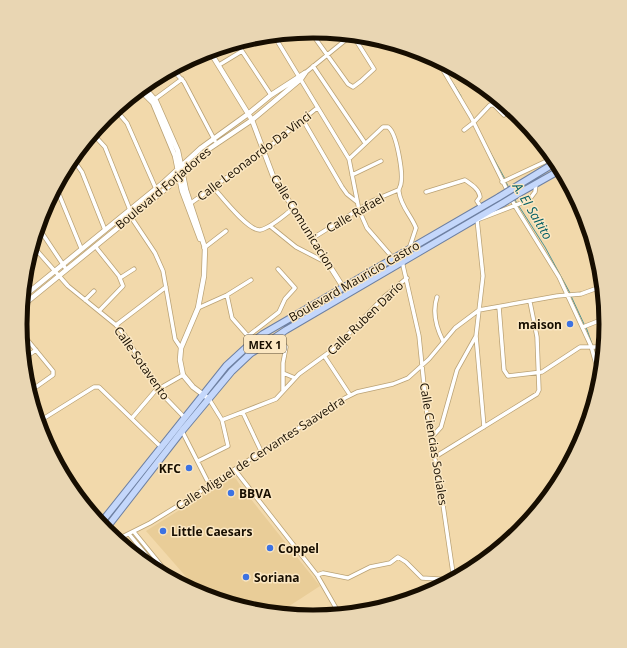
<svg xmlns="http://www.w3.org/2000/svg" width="627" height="648" viewBox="0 0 627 648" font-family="'Open Sans',sans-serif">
	<rect width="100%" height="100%" fill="#f2d9ab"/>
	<!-- built -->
	<path fill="#e9cd98" d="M 232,477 L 236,479 L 242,488 L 320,586 L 277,614 L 256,612 L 202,595 L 146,531 Z
		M 129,538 L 131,539 L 158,572 L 150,568 L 118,542 Z"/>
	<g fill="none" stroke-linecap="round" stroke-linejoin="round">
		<!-- stream -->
		<path stroke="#4f9395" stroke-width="1" d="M 453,83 L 461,96
			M 489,150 L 505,179
			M 506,182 L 509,188
			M 515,200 L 545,247 L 570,293
			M 571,296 L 584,324
			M 586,327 L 596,355 L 602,377"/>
		<!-- minor casing -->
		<g stroke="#baa275" stroke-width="5">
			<path id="minor" d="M 310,31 L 348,84 L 353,87 L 361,81 L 374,69 L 352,34
				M 273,34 L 349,159 L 359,210 L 367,228 L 393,258
				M 236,42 L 271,95
				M 436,58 L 471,117 L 515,206 L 559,277 L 591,346 L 601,382
				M 219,65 L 242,51
				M 313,66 L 365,143
				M 172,69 L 184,82 L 215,141
				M 305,73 L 353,34
				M 155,99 L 182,79
				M 115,109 L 127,123 L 156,189
				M 303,120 L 342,187 L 347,194 L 357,202
				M 464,130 L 473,123 L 490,105 L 494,105 L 504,115
				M 92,133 L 105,147 L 130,210
				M 72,158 L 82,172 L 105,230
				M 349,159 L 383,127 L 388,127 C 397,133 403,173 401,183 C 401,187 398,188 399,192 C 401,207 411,215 416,228 L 409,249
				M 352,175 L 381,161
				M 502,182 L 553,158
				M 56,187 L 81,248
				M 213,187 C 221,196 248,231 260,230 C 271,228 284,215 294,208
				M 426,192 L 465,180 C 471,184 479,189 480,197 L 477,201 L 481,207
				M 191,203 L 264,151 L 317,108
				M 131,217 L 155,253 L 163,271 L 175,339 L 181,348
				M 477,219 L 483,276 L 476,336 L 484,427
				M 477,220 L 529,200 L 535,192 L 536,184
				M 583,224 L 594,244
				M 270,226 L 296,247 L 329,264
				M 38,227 L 66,269
				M 313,238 L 372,201 L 398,190
				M 32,245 L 68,286 L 116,325 L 124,334 L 158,390 L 184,417
				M 95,246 L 119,276 L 123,286 L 99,311
				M 204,248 L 226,231
				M 120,278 L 134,269
				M 24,285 L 29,291
				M 227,295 L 232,318 L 247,335 L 251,343
				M 437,297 C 432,312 436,327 443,341
				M 85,300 L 94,291
				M 499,307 L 504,370 L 508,376 L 542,372 L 580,347 L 605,347
				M 198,308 L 227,295 L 251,280
				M 116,325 L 166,287
				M 583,327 L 606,318
				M 21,332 L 53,371 L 53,375 L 29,392
				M 248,336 L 279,312 L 285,299 L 295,288 L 278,269
				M 274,339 L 280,340 L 286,347 L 283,363 L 283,390
				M 325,357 L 350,395
				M 23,359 L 36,350
				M 283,373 L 295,378
				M 243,413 L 261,451
				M 132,418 L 155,391 L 183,375
				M 222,420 L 276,399 L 299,374 L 335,348 L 384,297 L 407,278
				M 38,422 L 94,387 L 99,387 L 161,447
				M 182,431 L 210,486
				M 431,438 L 441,427 L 457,370 L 476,336
				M 435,457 L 537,394 L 539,390 L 537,337 L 530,302
				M 198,461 L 228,446 L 222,420 L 209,399
				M 235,470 L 317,575 L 340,615
				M 134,532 L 173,580
				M 129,534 L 162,574
				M 116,540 L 150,523 L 184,502 L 345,398 L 357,392 L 393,384 L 408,378 L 429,359 L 455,328 L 479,310 L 557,296 L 581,294 L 603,286
				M 317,575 L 323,573 L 348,578 L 370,567 L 390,563 L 398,557 L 406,562 L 422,578 L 454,580 L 442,498 L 427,415 L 419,336 L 402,261"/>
		</g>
		<!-- tertiary casing -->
		<g stroke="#baa275" stroke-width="6">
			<path id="tertiary" d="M 209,50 L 252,120 L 273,176 L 343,287
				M 143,86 L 156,101 L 178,151 L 186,190 L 205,248 L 204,276 L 198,308 L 181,348 L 180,360 L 183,375 L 193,387 L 209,399
				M 139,89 L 153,103 L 175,156 L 182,191 L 200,239
				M 23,297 L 164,182 L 201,148 L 248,114 L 271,95 L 305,73
				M 22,306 L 179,178 L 203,153 L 252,120 L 301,79 L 305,73"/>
		</g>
		<!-- primary casing -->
		<g stroke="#6e80a2" stroke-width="8">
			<path id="primary" d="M 512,189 L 558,161
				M 516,195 L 562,169
				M 100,524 L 226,366 L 251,343 L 263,334 L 499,197
				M 105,530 L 182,431 L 232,371 L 250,354 L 286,330 L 503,203"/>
		</g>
		<!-- minor -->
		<use href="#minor" stroke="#fff" stroke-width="3.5"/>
		<!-- tertiary -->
		<use href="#tertiary" stroke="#fff" stroke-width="4.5"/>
		<!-- primary -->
		<use href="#primary" stroke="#c4d7fb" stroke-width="6"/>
		<!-- primary-bridge casing -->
		<g stroke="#6e80a2" stroke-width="8" stroke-linecap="butt">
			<path id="primary-bridge" d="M 499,197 L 512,189
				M 503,203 L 516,195"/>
		</g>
		<!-- primary-bridge -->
		<use href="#primary-bridge" stroke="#c4d7fb" stroke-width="6"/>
	</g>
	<!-- markers -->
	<g fill="#3c72e2" stroke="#fbe7c2" stroke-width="1.5">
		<circle cx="570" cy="324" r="4"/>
		<circle cx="189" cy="468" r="4"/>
		<circle cx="231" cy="493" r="4"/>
		<circle cx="163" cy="531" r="4"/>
		<circle cx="270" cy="548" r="4"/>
		<circle cx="246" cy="577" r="4"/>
	</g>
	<g text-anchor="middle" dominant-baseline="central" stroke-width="3" stroke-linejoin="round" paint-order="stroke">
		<!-- shield labels -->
		<rect fill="#fbe7c2" stroke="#5b4f3b" stroke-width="1" x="244" y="335" width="42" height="18" rx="3"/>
		<g font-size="11" font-weight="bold" fill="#170e01">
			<text x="265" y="344">MEX 1</text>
		</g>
		<!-- street labels -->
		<g font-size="12" fill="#170e01" stroke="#fbe7c2">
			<text transform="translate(254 156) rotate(-37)">Calle Leonaordo Da Vinci</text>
			<text transform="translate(163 188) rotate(-40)">Boulevard Forjadores</text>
			<text transform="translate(355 213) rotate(-30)">Calle Rafael</text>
			<text transform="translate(303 222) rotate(58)">Calle Comunicacion</text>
			<text transform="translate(354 281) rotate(-30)">Boulevard Mauricio Castro</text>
			<text transform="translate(365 318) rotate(-44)">Calle Ruben Darío</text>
			<text transform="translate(142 363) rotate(55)">Calle Sotavento</text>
			<text transform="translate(434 444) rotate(81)">Calle Ciencias Sociales</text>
			<text transform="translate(260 453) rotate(-33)">Calle Miguel de Cervantes Saavedra</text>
		</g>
		<!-- poi labels -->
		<g font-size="12" font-weight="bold" fill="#170e01" stroke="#fbe7c2" text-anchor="start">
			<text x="562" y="324" text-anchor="end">maison</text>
			<text x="181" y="468" text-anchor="end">KFC</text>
			<text x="239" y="493">BBVA</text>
			<text x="171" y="531">Little Caesars</text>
			<text x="278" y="548">Coppel</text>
			<text x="254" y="577">Soriana</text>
		</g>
		<!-- water labels -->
		<g font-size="13" font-style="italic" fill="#005e64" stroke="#fbe7c2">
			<text transform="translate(533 211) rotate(59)">A. El Saltito</text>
		</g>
	</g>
	<!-- crop -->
	<path d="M0 0H627V648H0ZM27 324a286 286 0 1 1 572 0a286 286 0 1 1-572 0Z" fill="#e9d6b3" fill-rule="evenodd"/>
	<path fill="none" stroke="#170e01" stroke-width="5" d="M27 324a286 286 0 1 1 572 0a286 286 0 1 1-572 0Z"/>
</svg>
